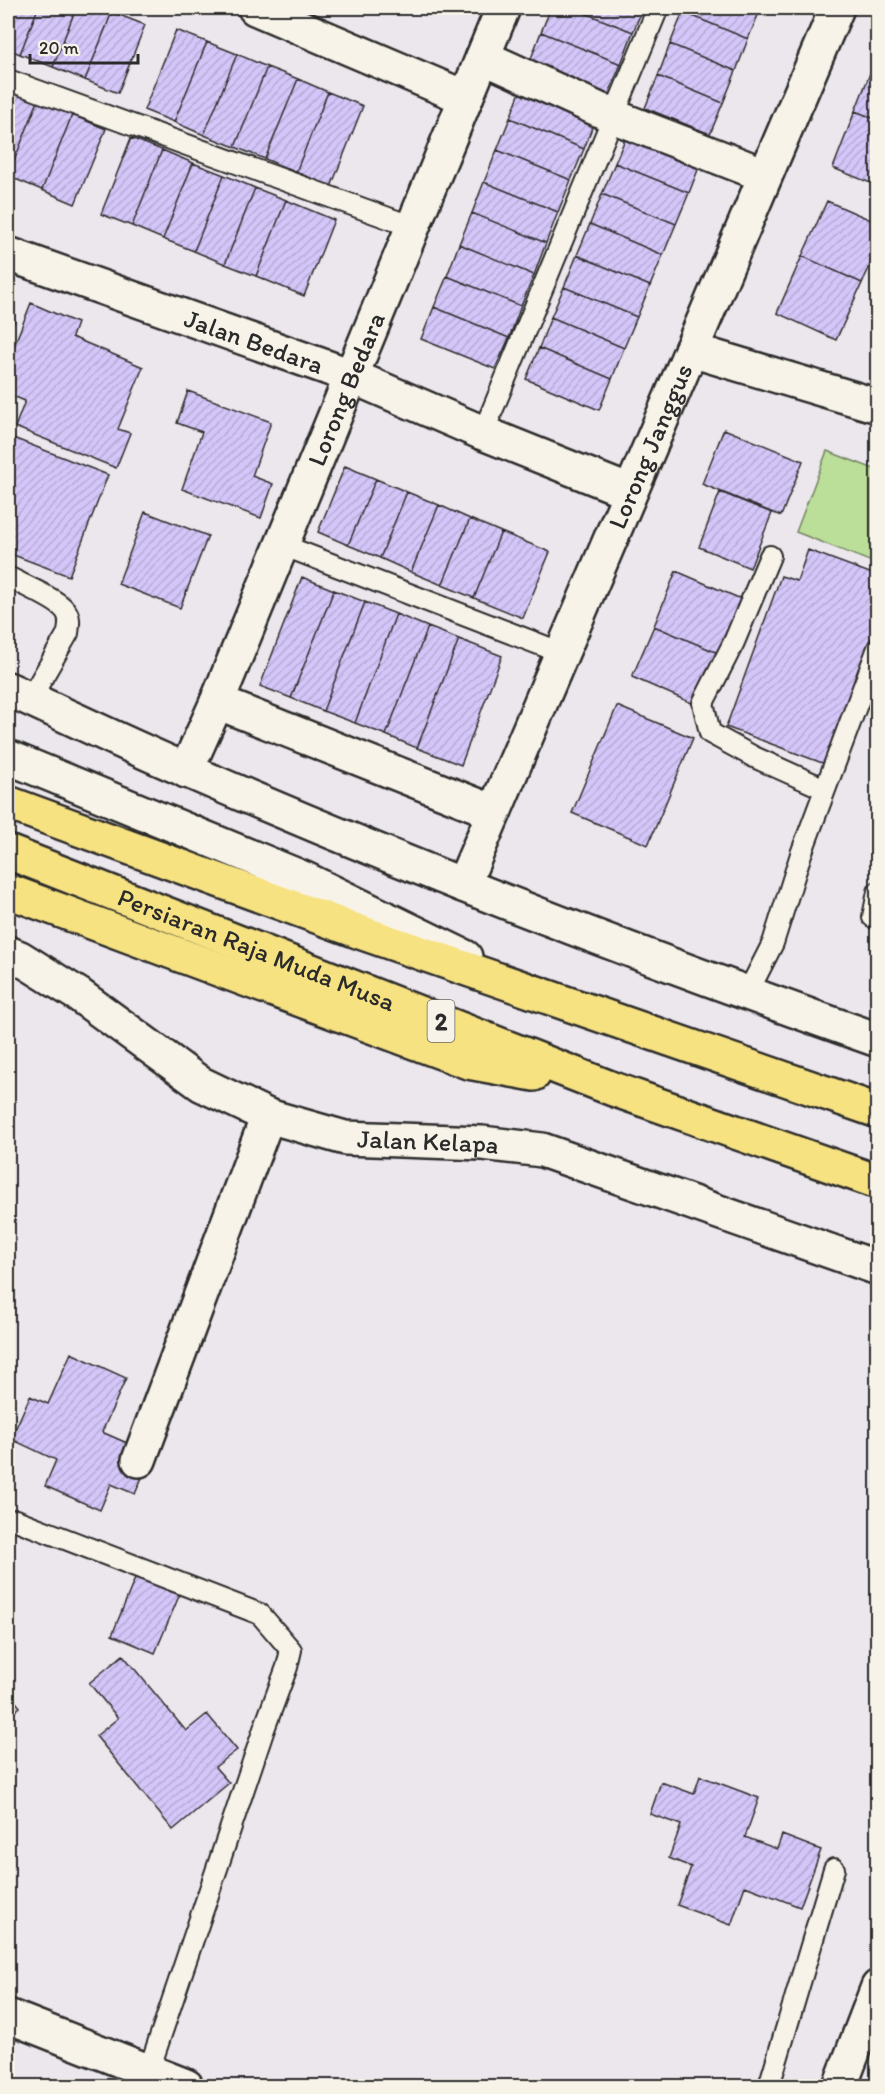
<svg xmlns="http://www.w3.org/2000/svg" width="885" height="2094" viewBox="0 0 885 2094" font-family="Itim,sans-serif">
	<defs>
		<pattern id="building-hatch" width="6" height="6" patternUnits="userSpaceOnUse" patternTransform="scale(1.5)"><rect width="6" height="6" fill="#d4c6f8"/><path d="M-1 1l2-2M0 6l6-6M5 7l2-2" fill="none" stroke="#b6aad5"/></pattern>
	</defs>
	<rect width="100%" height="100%" fill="#ece6ed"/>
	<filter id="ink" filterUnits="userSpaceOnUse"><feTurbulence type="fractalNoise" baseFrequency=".0167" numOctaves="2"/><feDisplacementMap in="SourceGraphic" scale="12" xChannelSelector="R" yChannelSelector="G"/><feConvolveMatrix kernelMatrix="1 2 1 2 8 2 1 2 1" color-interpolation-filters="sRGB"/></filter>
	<g filter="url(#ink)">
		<!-- pitch -->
		<path fill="#bbde98" stroke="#738462" stroke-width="1.5" d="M 827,451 L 877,470 L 877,564 L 796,532 Z"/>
		<!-- building -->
		<path fill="url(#building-hatch)" stroke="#2b2b2b" stroke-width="1.5" d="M 8,8 L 38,8 L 20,54 L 8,49 Z
			M 38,8 L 76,8 L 53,67 L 20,54 Z
			M 76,8 L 102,8 L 112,12 L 85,80 L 53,67 Z
			M 551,8 L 572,8 L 633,32 L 621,64 L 541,32 Z
			M 572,8 L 643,8 L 633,32 Z
			M 685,8 L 761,8 L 748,39 L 683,12 Z
			M 112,12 L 145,25 L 118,93 L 85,80 Z
			M 683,12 L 748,39 L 736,71 L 670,44 Z
			M 176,30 L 207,42 L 174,122 L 144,110 Z
			M 541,32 L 621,64 L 608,95 L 529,64 Z
			M 207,42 L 237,54 L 204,135 L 174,122 Z
			M 670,44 L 736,71 L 723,103 L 658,76 Z
			M 237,54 L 267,67 L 235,147 L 204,135 Z
			M 875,61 L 878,62 L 878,120 L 855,111 Z
			M 267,67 L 298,79 L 265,159 L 235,147 Z
			M 658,76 L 723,103 L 710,134 L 645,108 Z
			M 298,79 L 328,92 L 296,172 L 265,159 Z
			M 522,87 L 596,117 L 584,149 L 510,118 Z
			M 8,88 L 38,101 L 8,176 Z
			M 328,92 L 363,106 L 331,187 L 296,172 Z
			M 38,101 L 72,115 L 42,190 L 8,176 Z
			M 855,111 L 878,120 L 878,186 L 833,168 Z
			M 72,115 L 106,129 L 75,204 L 42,190 Z
			M 510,118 L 584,149 L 571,180 L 497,150 Z
			M 628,132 L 701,162 L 689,193 L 615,163 Z
			M 131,138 L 162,150 L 132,226 L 101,214 Z
			M 162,150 L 193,163 L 163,239 L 132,226 Z
			M 497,150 L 571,180 L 558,212 L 484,182 Z
			M 193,163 L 224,175 L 194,251 L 163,239 Z
			M 615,163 L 689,193 L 676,224 L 602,194 Z
			M 224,175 L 255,188 L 225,264 L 194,251 Z
			M 484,182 L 558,212 L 546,243 L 472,213 Z
			M 255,188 L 286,200 L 256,276 L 225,264 Z
			M 602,194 L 676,224 L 663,255 L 590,224 Z
			M 286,200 L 334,220 L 304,296 L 256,276 Z
			M 827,201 L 878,223 L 878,249 L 862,283 L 802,256 Z
			M 472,213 L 546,243 L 534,275 L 459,244 Z
			M 590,224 L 663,255 L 650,286 L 577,255 Z
			M 459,244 L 534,275 L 521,306 L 447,276 Z
			M 577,255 L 650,286 L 637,317 L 564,287 Z
			M 802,256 L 862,283 L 836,340 L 777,313 Z
			M 447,276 L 521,306 L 509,338 L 434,307 Z
			M 564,287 L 637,317 L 624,348 L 551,317 Z
			M 31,303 L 77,323 L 72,337 L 143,367 L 118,429 L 130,433 L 116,468 L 15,427 L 25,401 L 8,394 L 8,361 Z
			M 434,307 L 509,338 L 495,369 L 421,339 Z
			M 8,316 L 15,320 L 8,335 Z
			M 551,317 L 624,348 L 612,379 L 539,348 Z
			M 539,348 L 612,379 L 599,410 L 526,379 Z
			M 188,391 L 271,422 L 252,476 L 273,484 L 261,518 L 182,489 L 202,432 L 177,423 Z
			M 724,429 L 803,461 L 781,516 L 702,484 Z
			M 8,436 L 108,475 L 69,576 L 8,553 Z
			M 345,466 L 376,479 L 348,545 L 318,532 Z
			M 376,479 L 407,492 L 380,558 L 348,545 Z
			M 407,492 L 439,505 L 411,572 L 380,558 Z
			M 720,492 L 772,513 L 750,568 L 699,547 Z
			M 439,505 L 470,519 L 442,585 L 411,572 Z
			M 145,512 L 208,536 L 180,608 L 118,584 Z
			M 470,519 L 501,532 L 474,598 L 442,585 Z
			M 501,532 L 550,552 L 523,618 L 474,598 Z
			M 808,550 L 878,576 L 878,623 L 825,764 L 726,727 L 781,576 L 797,581 Z
			M 676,571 L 748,602 L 725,656 L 654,626 Z
			M 302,577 L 334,590 L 291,698 L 260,686 Z
			M 334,590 L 365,602 L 323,711 L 291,698 Z
			M 365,602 L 396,614 L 355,723 L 323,711 Z
			M 396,614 L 428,627 L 386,735 L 355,723 Z
			M 654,626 L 725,656 L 703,708 L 632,677 Z
			M 428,627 L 459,639 L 417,748 L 386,735 Z
			M 459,639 L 502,656 L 461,765 L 417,748 Z
			M 617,706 L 693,738 L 648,845 L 572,813 Z
			M 71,1353 L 126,1378 L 102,1432 L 152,1454 L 135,1494 L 111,1484 L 100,1510 L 45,1486 L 56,1460 L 11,1439 L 30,1396 L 48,1404 Z
			M 138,1571 L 182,1589 L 155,1653 L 112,1635 Z
			M 123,1655 L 186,1731 L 207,1714 L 237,1750 L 215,1767 L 229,1783 L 173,1830 L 96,1736 L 118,1718 L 89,1683 Z
			M 8,1692 L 20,1707 L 8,1717 Z
			M 700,1776 L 759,1798 L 745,1837 L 777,1849 L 782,1835 L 821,1850 L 800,1907 L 745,1886 L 731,1925 L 677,1905 L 691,1867 L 669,1858 L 681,1825 L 650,1814 L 661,1782 L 694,1794 Z"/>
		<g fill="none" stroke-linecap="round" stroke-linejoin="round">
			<!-- service casing -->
			<g stroke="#2b2b2b" stroke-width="24">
				<path id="service" d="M 8,80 L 413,227
					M 483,433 L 658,8
					M 282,545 L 562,653
					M 770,556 L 734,642 L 703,703 L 710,733 L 754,757 L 825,789
					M 8,577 C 21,584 57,599 65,610 C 71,617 69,625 68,633 L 30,699
					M 878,892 L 873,917 L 878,920
					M 747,994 L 773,943 L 801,854 L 878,648
					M 16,1520 L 260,1614 L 291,1650 L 287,1667 L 264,1729 L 148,2073
					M 769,2086 L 834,1869"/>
			</g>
			<!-- minor casing -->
			<g stroke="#2b2b2b" stroke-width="38">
				<g id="minor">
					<path d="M 255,8 L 466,98"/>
					<path d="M 483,57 L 615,117 L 765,175"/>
					<path id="s1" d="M 8,254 L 351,376 L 483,433 L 630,492"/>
					<path d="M 691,350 L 878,406"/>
					<path d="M 217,702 L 494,812"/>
					<path id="s2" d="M 186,771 L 217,702 L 503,8"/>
					<path id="s3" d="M 463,885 L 837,8"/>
					<path id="s4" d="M 8,953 L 20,958 L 79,995 L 201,1084 L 268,1116 L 345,1138 L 482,1143 L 542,1150 L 878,1268"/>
					<path d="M 139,1460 L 268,1116"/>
					<path d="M 8,2016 L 186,2086"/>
					<path d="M 840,2086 L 878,1987"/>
				</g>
			</g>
			<!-- tertiary casing -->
			<g stroke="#2b2b2b" stroke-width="38">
				<path id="tertiary" d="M 8,689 C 68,716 127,745 188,771 C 414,869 645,958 878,1040"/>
			</g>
			<!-- secondary casing -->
			<g stroke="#2b2b2b" stroke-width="38">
				<path id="secondary" d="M 8,757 L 305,879 L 465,957"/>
			</g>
			<!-- trunk casing -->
			<g stroke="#2b2b2b" stroke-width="38">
				<g id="trunk">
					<path d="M 8,803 L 360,932 L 878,1111"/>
					<path id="s5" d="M 8,852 L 613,1089 L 878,1182"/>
					<path d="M 8,891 L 468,1062 L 534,1074"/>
				</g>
			</g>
			<!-- service -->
			<use href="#service" stroke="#f7f3e8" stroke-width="20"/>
			<!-- minor -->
			<use href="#minor" stroke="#f7f3e8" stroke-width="33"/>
			<!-- tertiary -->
			<use href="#tertiary" stroke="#f7f3e8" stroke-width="33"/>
			<!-- secondary -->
			<use href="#secondary" stroke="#f7f3e8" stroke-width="33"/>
			<!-- trunk -->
			<use href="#trunk" stroke="#f7e281" stroke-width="33"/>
		</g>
	</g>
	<g text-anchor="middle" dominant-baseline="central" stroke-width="4.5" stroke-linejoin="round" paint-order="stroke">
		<!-- shield labels -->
		<rect fill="#f7f3e8" stroke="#686764" stroke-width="1.5" x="427.5" y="1000" width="27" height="42" rx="4.5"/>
		<g font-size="24" font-weight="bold" fill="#2b2b2b">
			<text x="441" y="1021">2</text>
		</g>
		<!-- street labels -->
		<g font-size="26" fill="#2b2b2b" stroke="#f7f3e8">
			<text stroke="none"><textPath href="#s1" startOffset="261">Jalan Bedara</textPath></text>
			<text stroke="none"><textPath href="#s2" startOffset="414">Lorong Bedara</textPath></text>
			<text stroke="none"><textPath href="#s3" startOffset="477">Lorong Janggus</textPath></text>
			<text stroke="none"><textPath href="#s5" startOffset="267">Persiaran Raja Muda Musa</textPath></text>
			<text stroke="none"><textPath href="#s4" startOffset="471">Jalan Kelapa</textPath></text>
		</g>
	</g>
	<!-- margin -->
	<rect width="885" height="2094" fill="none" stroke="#f7f3e8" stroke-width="30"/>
	<rect x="15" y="15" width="855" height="2064" fill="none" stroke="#2b2b2b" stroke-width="2" filter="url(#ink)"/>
	<!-- scale -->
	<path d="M30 54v9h108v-9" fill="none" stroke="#2b2b2b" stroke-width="3"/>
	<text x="39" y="54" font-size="18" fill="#2b2b2b" stroke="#f7f3e8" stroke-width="4.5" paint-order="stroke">20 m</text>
</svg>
